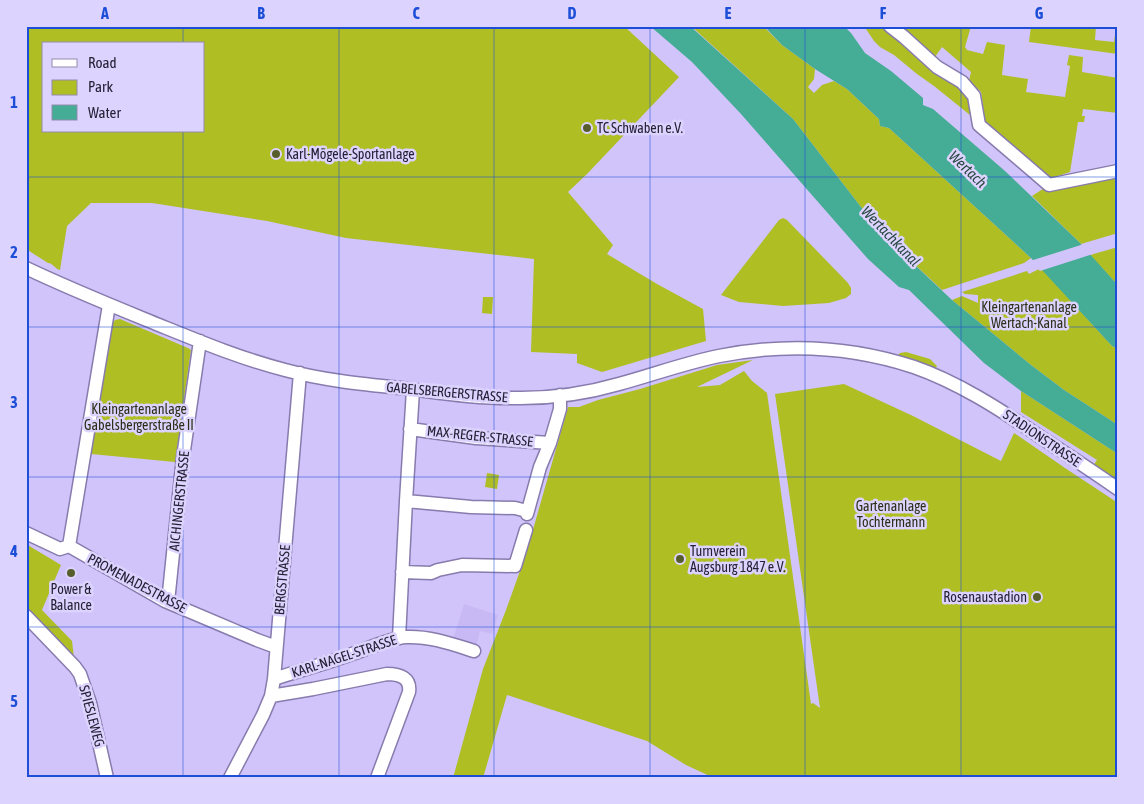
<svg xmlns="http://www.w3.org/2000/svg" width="1144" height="804" viewBox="0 0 1144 804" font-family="'Asap Condensed',sans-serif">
	<rect width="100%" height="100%" fill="#d1c4fa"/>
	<!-- built -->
	<path fill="#c8b9f5" d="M 464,604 L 498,615 L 492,634 L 480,631 L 476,646 L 453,639 Z"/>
	<!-- green -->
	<path fill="#aebe23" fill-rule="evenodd" d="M 26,26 L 624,26 L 679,77 L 587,174 L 568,192 L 613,245 L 607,254 L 657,284 L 703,309 L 706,341 L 602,372 L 577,363 L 577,354 L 531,352 L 534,259 L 346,238 L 267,221 L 152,203 L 91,203 L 67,226 L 60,270 C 55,269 53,263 48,263 L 26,249 ZM 44,44 L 204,44 L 204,131 L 44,131 Z
		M 691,26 L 763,26 L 782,45 L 815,69 L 814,79 L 808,87 L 814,93 L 822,85 L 834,81 L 847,89 L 879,119 L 880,126 L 889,128 L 1031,258 L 1024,263 L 942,290 L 881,233 L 793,119 Z
		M 864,26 L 886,26 L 969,94 L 975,119 L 934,86 L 917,74 L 894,55 L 880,47 L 874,41 Z
		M 900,26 L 971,26 L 965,47 L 967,50 L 983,54 L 987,42 L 1005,45 L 1002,75 L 1028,79 L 1026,92 L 1065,97 L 1070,66 L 1067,65 L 1069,55 L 1083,57 L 1082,72 L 1118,78 L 1118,113 L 1083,109 L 1082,116 L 1085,116 L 1084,122 L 1078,122 L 1070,172 L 1049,179 L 986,126 L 981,92 L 969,81 L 971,72 L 942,47 L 935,57 Z
		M 1031,26 L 1096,26 L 1095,40 L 1114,42 L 1115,35 L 1118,35 L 1118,54 L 1029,42 Z
		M 1118,171 L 1118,233 L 1081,244 L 1032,196 L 1049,185 Z
		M 783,218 L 787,220 L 848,283 L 851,288 L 851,294 L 846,298 L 829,303 L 783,306 L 739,302 L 721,295 L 779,220 Z
		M 1118,247 L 1118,283 L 1114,281 L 1090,255 Z
		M 1041,268 L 1112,346 L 1118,349 L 1118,425 L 1064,390 L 1031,365 L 952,300 L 962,296 L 978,303 L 978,295 L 965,294 L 962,292 L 1027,271 L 1029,274 Z
		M 483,297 L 493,297 L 492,314 L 482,313 Z
		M 120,319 L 188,348 L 191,350 L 175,462 L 91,454 L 112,324 L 115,320 Z
		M 906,352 L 930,359 L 937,366 L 936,368 L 898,355 L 900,353 Z
		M 753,360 L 697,387 L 720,385 L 744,371 L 752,381 L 767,393 L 811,704 L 813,703 L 820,708 L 775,394 L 844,384 L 913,416 L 1001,461 L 1014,433 L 1065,468 L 1118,503 L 1118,778 L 714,778 L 686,765 L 647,741 L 507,695 L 483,778 L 453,778 L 483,669 L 506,610 L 526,554 L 568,407 L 579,407 L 598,400 L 640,389 L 717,365 Z
		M 1021,391 L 1118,454 L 1118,489 L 1090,470 L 1097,460 L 1021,412 Z
		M 487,473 L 499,475 L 497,489 L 485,487 Z
		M 26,544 L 61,565 L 42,610 L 72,641 L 75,667 L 26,616 Z"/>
	<!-- water -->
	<path fill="#45ac95" d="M 650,26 L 690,26 L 793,119 L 881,233 L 952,300 L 1031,365 L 1064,390 L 1118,425 L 1118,454 L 1021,391 L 984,363 L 909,290 L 899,287 L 868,259 L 741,114 L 692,62 Z
		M 764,26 L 844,26 L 851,33 L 865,53 L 891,71 L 923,98 L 923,105 L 933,109 L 1005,171 L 1079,242 L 1114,281 L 1118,283 L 1118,349 L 1112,346 L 1031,258 L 889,128 L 880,126 L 879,119 L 847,89 L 815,69 L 782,45 Z"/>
	<!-- pier -->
	<path fill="#d1c4fa" d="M 1084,244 L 1093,254 L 1040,271 L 1030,261 Z"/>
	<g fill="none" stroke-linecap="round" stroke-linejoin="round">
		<!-- minor casing -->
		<g stroke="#887bad" stroke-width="15">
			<path id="minor" d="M 890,26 L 904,37 L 937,67 L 962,82 L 974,96 L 979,125 L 1049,185 L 1118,171
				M 26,268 C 70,289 115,307 159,325 C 201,342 242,359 285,370 C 322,380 361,384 400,388 C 440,393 480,399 521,398 C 552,398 588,393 619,384 C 652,375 685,363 719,356 C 785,343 850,346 914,367 C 957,382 998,408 1036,434 C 1063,452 1091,470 1118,489
				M 410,429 L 476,438 L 550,443
				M 406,501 L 471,507 L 515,508 L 527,511
				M 527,514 L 540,467 L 550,443 L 560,409 L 560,395
				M 26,533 L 60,549 L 69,546 L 165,601 L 257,640 L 276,647
				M 69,546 L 109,305
				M 402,572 L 431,573 L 438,570 L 462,565 L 515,566 L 526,530
				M 168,602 L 183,457 L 200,341
				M 26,616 L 75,667 L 80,674 L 90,703 L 107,778
				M 399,638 L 406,501 L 413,390
				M 274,679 C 301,670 328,663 355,653 C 369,648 391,638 406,637 C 430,636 452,644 474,651
				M 271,696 L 313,689 L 387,674 C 400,674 411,678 409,692 L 377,778
				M 230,778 L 263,715 L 271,696 L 274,679 L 300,373"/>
		</g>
		<!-- minor -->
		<use href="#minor" stroke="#fff" stroke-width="12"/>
	</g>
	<!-- grid -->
	<path fill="none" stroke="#1d4ed8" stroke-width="1" stroke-opacity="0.55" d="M 183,26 L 183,44M 339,26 L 339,778M 494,26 L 494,778M 650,26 L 650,778M 805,26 L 805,778M 961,26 L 961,778M 183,131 L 183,778M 26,177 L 1118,177M 26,327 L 1118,327M 26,477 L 1118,477M 26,627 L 1118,627"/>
	<!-- markers -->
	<g fill="#575e2c" stroke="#ddd3ff" stroke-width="2">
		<circle cx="587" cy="128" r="5"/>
		<circle cx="276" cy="154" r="5"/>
		<circle cx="680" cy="559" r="5"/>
		<circle cx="71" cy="573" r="5"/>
		<circle cx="1037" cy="597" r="5"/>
	</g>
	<g text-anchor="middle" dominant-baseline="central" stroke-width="5" stroke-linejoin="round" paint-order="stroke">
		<!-- poi labels -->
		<g font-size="14" fill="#252034" stroke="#ddd3ff" text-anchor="start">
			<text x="597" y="128">TC Schwaben e.V.</text>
			<text x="286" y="154">Karl-Mögele-Sportanlage</text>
			<text x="690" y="551">Turnverein<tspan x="690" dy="16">Augsburg 1847 e.V.</tspan></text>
			<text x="71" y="589" text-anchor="middle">Power &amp;<tspan x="71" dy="16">Balance</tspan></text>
			<text x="1027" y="597" text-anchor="end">Rosenaustadion</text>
		</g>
		<!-- park labels -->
		<g font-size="14" fill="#2b2f17" stroke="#ddd3ff">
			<text x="1029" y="307">Kleingartenanlage<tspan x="1029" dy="16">Wertach-Kanal</tspan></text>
			<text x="139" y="409">Kleingartenanlage<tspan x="139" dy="16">Gabelsbergerstraße II</tspan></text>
			<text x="891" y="506">Gartenanlage<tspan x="891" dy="16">Tochtermann</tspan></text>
		</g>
		<!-- street labels -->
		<g font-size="14" fill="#252034" stroke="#ddd3ff">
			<text transform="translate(447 392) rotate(5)">GABELSBERGERSTRASSE</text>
			<text transform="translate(480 436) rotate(6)">MAX-REGER-STRASSE</text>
			<text transform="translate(1042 438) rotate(34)">STADIONSTRASSE</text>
			<text transform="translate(179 501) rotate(-84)">AICHINGERSTRASSE</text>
			<text transform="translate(282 580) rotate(-85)">BERGSTRASSE</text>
			<text transform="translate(137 583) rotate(28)">PROMENADESTRASSE</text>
			<text transform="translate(344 656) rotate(-18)">KARL-NAGEL-STRASSE</text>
			<text transform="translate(92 716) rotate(75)">SPIESLEWEG</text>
		</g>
		<!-- water labels -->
		<g font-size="15" font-style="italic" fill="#28473f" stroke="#ddd3ff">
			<text transform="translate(968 169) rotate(44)">Wertach</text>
			<text transform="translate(891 236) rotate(46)">Wertachkanal</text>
		</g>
	</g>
	<!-- border -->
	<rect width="1144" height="804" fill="none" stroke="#ddd3ff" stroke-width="55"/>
	<!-- legend -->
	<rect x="42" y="42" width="162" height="90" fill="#ddd3ff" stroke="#938bae"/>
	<rect x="52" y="59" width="25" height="8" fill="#ffffff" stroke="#938bae"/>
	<text x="88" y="68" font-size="15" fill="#252034">Road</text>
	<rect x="52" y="80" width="25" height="15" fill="#aebe23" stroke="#938bae"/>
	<text x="88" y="92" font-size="15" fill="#252034">Park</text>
	<rect x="52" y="105" width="25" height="15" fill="#45ac95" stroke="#938bae"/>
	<text x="88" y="118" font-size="15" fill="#252034">Water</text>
	<rect x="28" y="28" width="1088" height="748" fill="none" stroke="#1d4ed8" stroke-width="2"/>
	<g font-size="16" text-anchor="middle" font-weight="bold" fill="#1d4ed8">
		<text x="105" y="19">A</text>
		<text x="261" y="19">B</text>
		<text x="416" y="19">C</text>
		<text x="572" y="19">D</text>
		<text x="728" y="19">E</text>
		<text x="883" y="19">F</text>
		<text x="1039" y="19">G</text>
		<text x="14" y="108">1</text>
		<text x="14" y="258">2</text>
		<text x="14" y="408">3</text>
		<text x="14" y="557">4</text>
		<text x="14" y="707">5</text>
	</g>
</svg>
